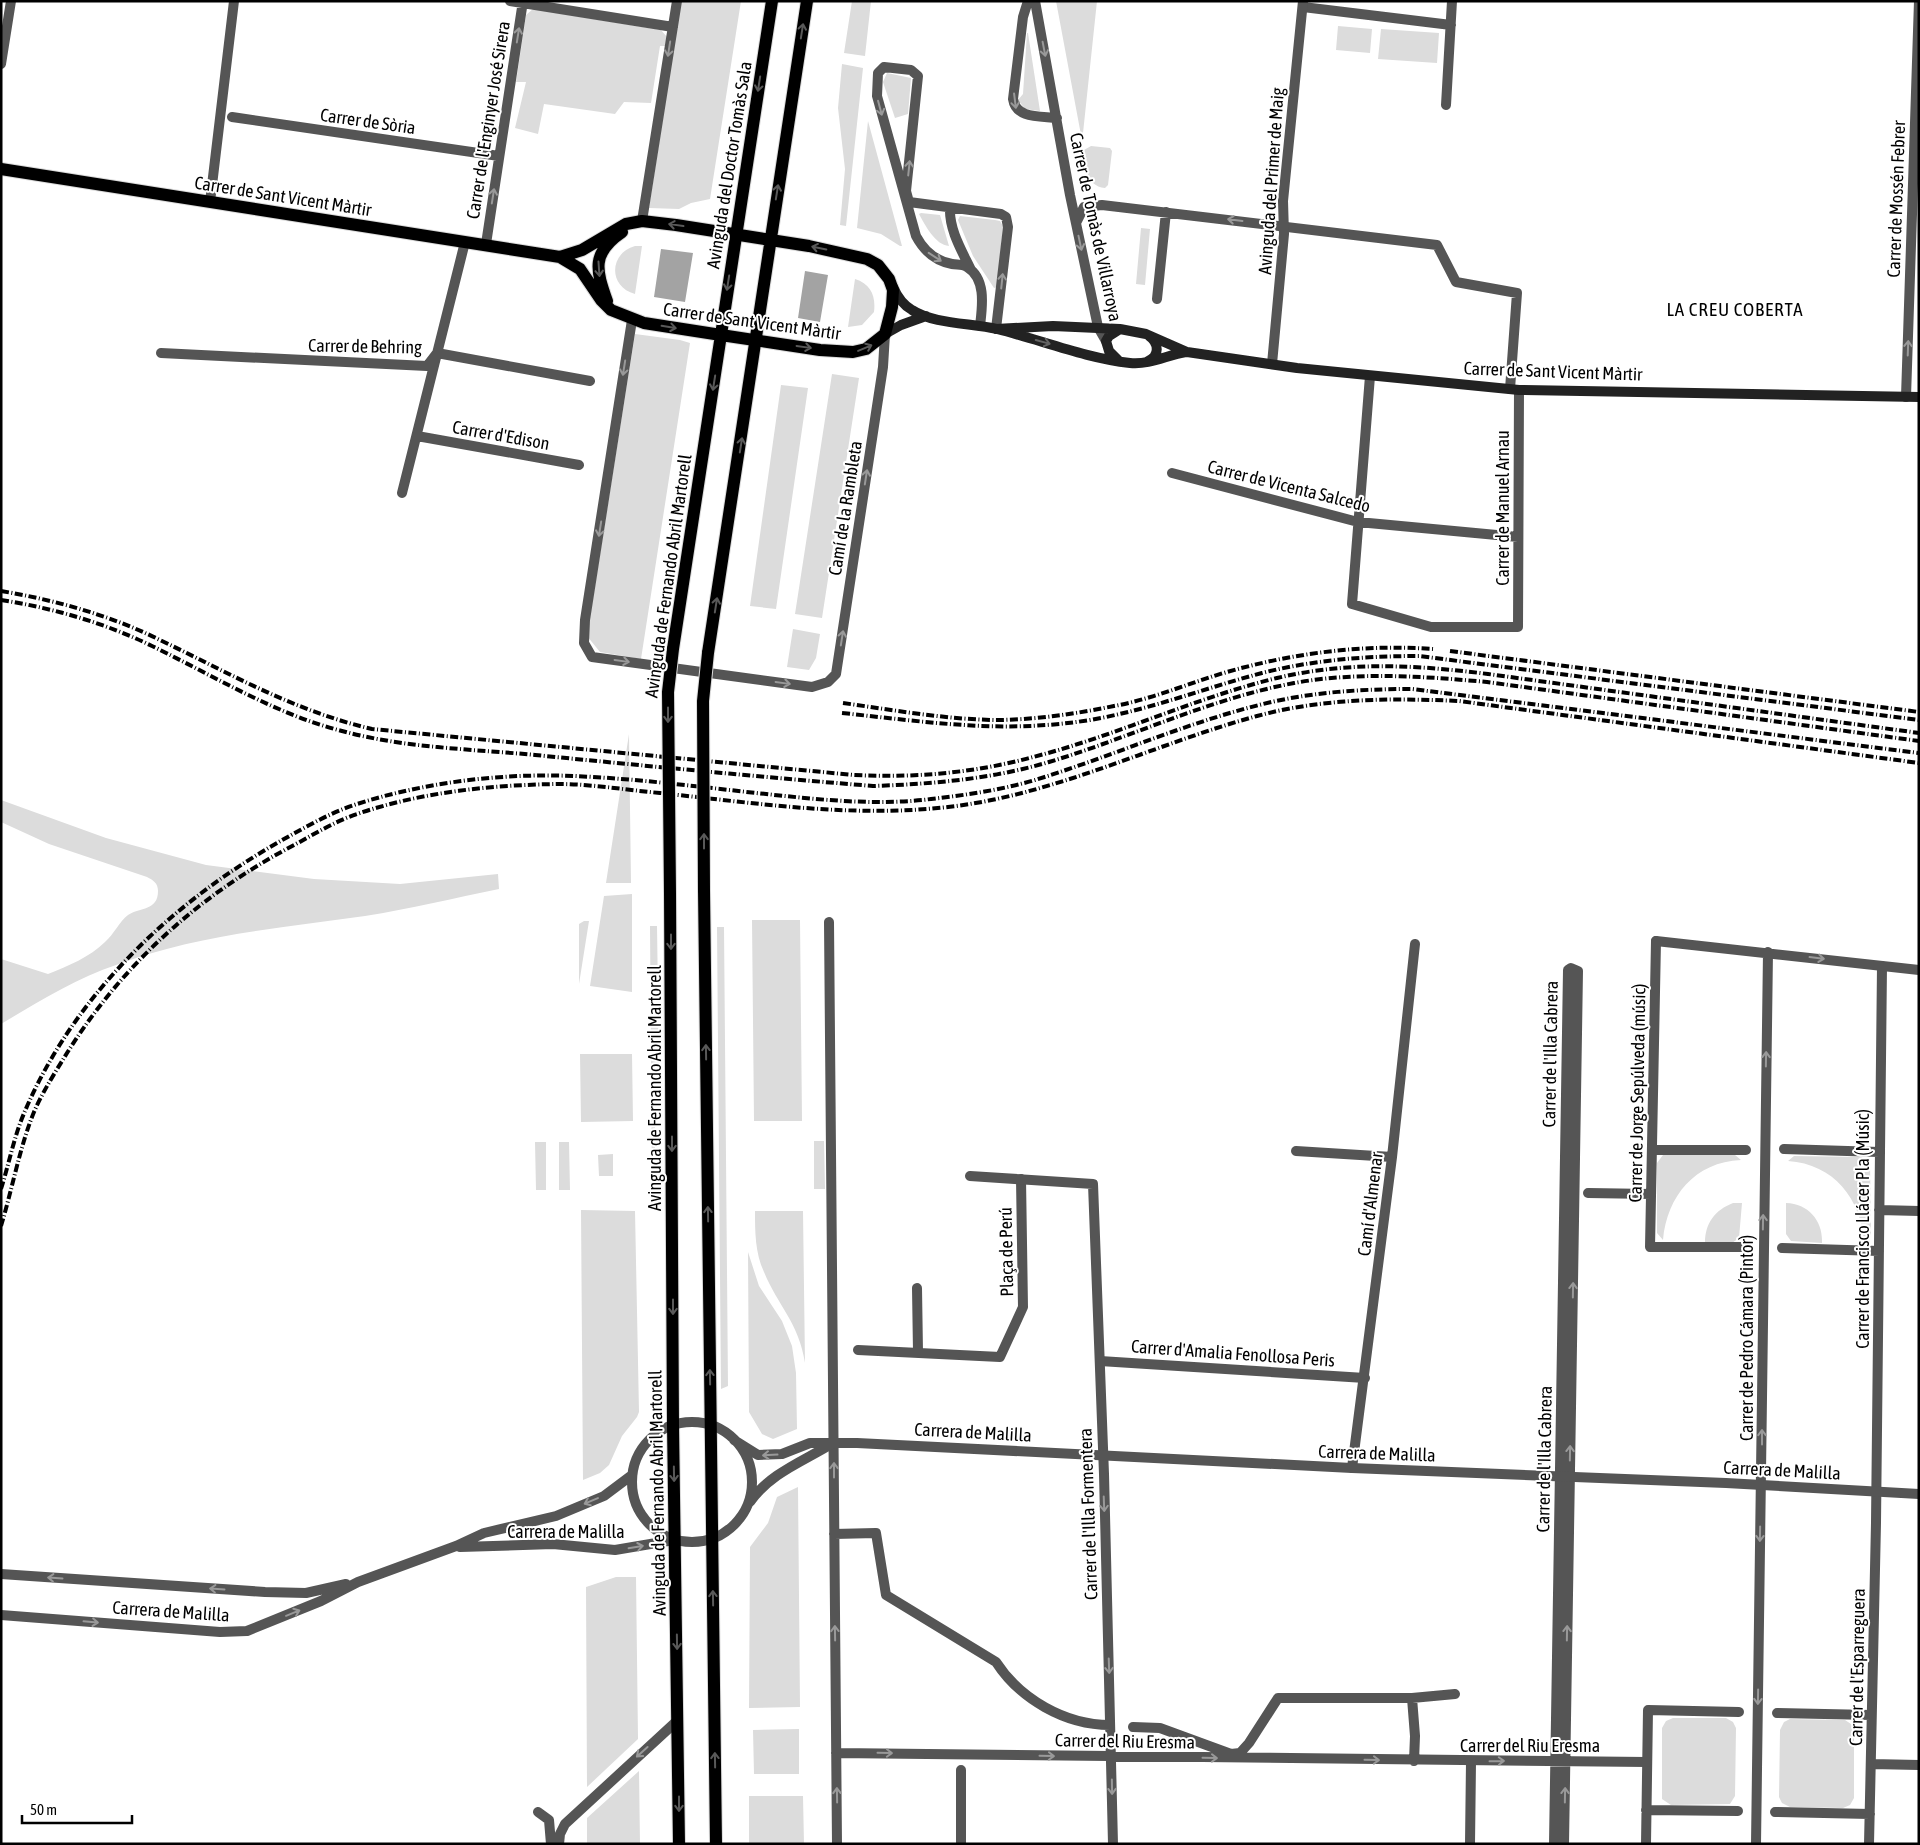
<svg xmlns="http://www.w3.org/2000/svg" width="1920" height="1845" viewBox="0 0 1920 1845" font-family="'Asap Condensed',sans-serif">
	<rect width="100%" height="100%" fill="#fff"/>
	<!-- green -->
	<path fill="#dcdcdc" d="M 681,1 L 741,1 L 710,199 L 691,203 L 679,209 L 649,208 Z
		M 852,1 L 871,1 L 865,56 L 844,53 Z
		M 1056,1 L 1097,1 L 1083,133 L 1081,135 Z
		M 533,9 L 661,30 L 667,37 L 665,46 L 660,46 L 651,103 L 624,102 L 615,114 L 544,104 L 538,134 L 515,128 L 526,82 L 516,82 L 526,15 Z
		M 1338,26 L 1372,29 L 1370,53 L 1336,50 Z
		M 1381,29 L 1439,33 L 1437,63 L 1378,59 Z
		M 1027,33 L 1028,33 L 1040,111 L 1025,109 L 1018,100 L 1023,94 Z
		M 842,64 L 863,68 L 846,226 L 840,225 L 845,169 L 838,108 Z
		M 887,73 L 911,78 L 908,114 L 895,118 L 883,82 Z
		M 868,121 L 902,246 L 900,246 L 881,234 L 857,228 Z
		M 1091,146 L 1110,148 L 1112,151 L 1108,185 L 1105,188 C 1085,186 1087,166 1084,150 Z
		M 921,213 L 940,215 L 949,246 C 935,245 925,225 919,214 Z
		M 960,216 L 995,220 L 1000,221 L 1003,226 L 997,287 L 994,288 L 973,256 L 958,220 Z
		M 1141,228 L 1150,229 L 1145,285 L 1136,284 Z
		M 635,246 L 642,246 L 635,294 C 608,287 609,253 635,246 Z
		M 855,279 C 871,284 876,296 874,312 L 862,325 L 848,327 Z
		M 635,334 L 680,340 L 690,343 L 641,659 L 600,652 L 587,636 Z
		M 832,374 L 859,378 L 822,618 L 795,614 Z
		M 781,385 L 808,388 L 776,609 L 750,606 Z
		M 793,629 L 820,634 L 816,658 L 809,670 L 787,667 Z
		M 629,734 L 631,883 L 606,883 Z
		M 1,800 L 106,838 L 206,865 L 314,879 L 400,884 L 498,874 L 499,889 C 454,898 410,909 365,916 C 280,928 196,935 116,965 C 75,979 38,1002 1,1024 L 1,959 L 48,974 C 68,966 90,957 105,942 C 114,934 119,922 128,915 C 140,907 158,911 158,891 C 158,883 153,880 147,877 L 49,844 L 1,822 Z
		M 632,894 L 632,992 L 590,986 L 604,896 Z
		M 752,920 L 800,920 L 802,1121 L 754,1121 Z
		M 584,921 L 589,921 L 579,984 L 579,924 Z
		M 650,926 L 657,926 L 659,1064 L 655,1112 L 655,1188 L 652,1185 Z
		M 717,927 L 724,927 L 728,1386 L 721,1389 Z
		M 580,1054 L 632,1054 L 633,1121 L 581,1122 Z
		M 814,1141 L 824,1141 L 825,1189 L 814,1189 Z
		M 535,1142 L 546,1142 L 546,1190 L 536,1190 Z
		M 559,1142 L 569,1142 L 570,1190 L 559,1190 Z
		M 613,1154 L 613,1176 L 599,1176 L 598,1155 Z
		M 1663,1155 L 1735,1155 L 1741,1160 C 1695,1162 1667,1196 1663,1240 L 1657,1233 L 1657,1163 Z
		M 1794,1156 L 1861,1157 L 1870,1162 L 1871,1236 L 1867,1242 L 1864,1242 C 1861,1199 1834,1164 1788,1161 Z
		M 1733,1203 L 1742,1203 L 1739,1238 L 1732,1243 L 1705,1243 C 1705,1223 1715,1210 1733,1203 Z
		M 1786,1203 C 1809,1204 1823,1221 1822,1243 L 1791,1241 L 1786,1234 Z
		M 581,1210 L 635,1211 L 639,1412 L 637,1417 L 622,1436 L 609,1465 L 600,1473 L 583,1480 Z
		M 755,1211 L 803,1211 L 805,1363 C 799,1323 778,1306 764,1272 C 755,1253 755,1231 755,1211 Z
		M 748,1252 L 759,1286 L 782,1321 L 792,1346 L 796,1373 L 797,1429 L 773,1439 L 762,1434 L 749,1412 Z
		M 798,1487 L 800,1707 L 749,1708 L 750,1547 L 768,1523 L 777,1497 Z
		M 616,1577 L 636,1577 L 638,1739 L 587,1787 L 586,1587 Z
		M 1673,1718 L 1726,1718 L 1733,1722 L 1736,1728 L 1735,1796 L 1730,1804 L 1671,1805 L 1662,1799 L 1662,1728 L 1666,1721 Z
		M 1790,1719 L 1845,1720 L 1854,1726 L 1854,1798 L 1850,1805 L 1843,1808 L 1790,1807 L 1782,1803 L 1779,1797 L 1780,1730 L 1784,1722 Z
		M 799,1729 L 799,1774 L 754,1774 L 753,1730 Z
		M 639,1771 L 640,1844 L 587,1844 L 587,1818 Z
		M 749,1796 L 803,1796 L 804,1844 L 749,1844 Z"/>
	<!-- water -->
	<path fill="#a3a3a3" d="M 661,249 L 693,253 L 685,302 L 654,297 Z
		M 805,271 L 828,275 L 820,322 L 798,318 Z"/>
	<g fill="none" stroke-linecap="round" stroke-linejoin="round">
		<!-- primary casing -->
		<g stroke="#dbdbdb" stroke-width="14">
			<path id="primary" d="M 1,169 L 560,257 L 580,269 L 601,300 L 611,310 L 644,323 L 721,335 L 820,350 L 853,352 L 866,349 L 885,334 L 892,307 L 893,290 L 889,279 L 878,265 L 867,259 L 809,246 L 676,225 L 642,221 L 626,224 L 582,250 L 560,257
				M 607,301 C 596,270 591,253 622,232
				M 673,649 L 772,1
				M 708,653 L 807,1
				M 704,890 L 716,1844
				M 670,893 L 673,1425 L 679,1844"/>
		</g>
		<!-- pedestrian -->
		<path stroke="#555" stroke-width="10" d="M 1303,7 L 1451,25
			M 1,64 L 11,1
			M 1446,105 L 1452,1
			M 1656,941 L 1650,1247 L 1745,1247
			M 1784,1149 L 1879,1152
			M 1652,1150 L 1746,1150
			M 1588,1193 L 1651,1194
			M 1879,1210 L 1919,1211
			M 1782,1248 L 1879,1251
			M 917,1288 L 918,1352
			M 858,1350 L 1000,1357 L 1023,1307 L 1021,1179
			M 1100,1361 L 1365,1378
			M 1777,1713 L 1871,1715
			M 1871,1764 L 1919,1765
			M 961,1770 L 961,1844
			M 1646,1810 L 1738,1811
			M 1775,1812 L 1870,1814
			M 1470,1844 L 1471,1762
			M 1646,1844 L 1648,1710 L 1739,1712
			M 1869,1844 L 1876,1523 L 1882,966"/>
		<!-- minor -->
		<path stroke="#555" stroke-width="10" d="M 510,1 L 673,27
			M 1028,1 L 1023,17 L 1013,99 C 1016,119 1040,116 1057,118
			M 1035,1 L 1070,195 L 1098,327 L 1106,341
			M 232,117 L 499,156
			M 210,202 L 234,1
			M 950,208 C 949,230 962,251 971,270
			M 642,221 L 677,1
			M 1076,223 L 1084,207 L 1102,205 L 1437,245 L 1456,282 L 1517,293 L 1510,389
			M 486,244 L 523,1
			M 1157,299 L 1166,212
			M 632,320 L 585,620 L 584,643 L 592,657 L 812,687 L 828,682 L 836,674 L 883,367 L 885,334
			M 980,326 C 982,308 987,279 967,267 C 963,264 957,265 952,264 C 935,261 924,251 916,236 L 877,96 L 878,73 L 884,67 L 911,70 L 918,76 L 906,191 L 909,202 L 1001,214 L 1006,217 L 1008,227 L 996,329
			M 161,353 L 427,366 L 437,353 L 590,381
			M 1370,376 L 1352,604 L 1431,627 L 1518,627 L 1519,390
			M 1906,397 L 1919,1
			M 417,436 L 579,465
			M 1172,473 L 1358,522 L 1518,537
			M 402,493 L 465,242
			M 829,922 L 837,1844
			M 1656,941 L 1919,970
			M 1296,1151 L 1392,1157
			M 970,1176 L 1093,1184 L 1104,1474 L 1113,1844
			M 1352,1468 L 1392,1157 L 1415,944
			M 834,1534 L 876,1533 L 886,1595 L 996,1662 C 1020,1699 1065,1725 1110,1725
			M 1412,1698 L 1455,1694
			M 1133,1727 L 1160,1728 L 1231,1754 L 1240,1753 L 1249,1743 L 1278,1698 L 1412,1698 L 1415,1736 L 1414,1761
			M 836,1753 L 1647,1762
			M 538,1812 L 549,1820 L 551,1844
			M 559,1844 L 560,1834 L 565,1824 L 678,1720
			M 1554,1844 L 1568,970 L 1571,968 L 1578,971 L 1564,1844
			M 1756,1844 L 1768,952"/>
		<!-- tertiary -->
		<path stroke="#555" stroke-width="10" d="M 1272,364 L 1284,234 L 1283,201 L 1303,1
			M632 1482a60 60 0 1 1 120 0a60 60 0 1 1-120 0Z
			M 734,1440 L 758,1455 L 782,1454 L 810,1443 L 857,1443 L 1352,1468 L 1726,1483 L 1919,1494
			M 750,1502 C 770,1473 804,1461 833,1443
			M 460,1547 L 553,1544 L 615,1550 L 674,1540
			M 1,1574 L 265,1592 L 306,1593 L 346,1584
			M 1,1615 L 220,1632 L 247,1631 L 321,1601 L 358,1582 L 456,1546 L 484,1533 L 556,1516 L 604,1496 L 632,1475"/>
		<!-- secondary -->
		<path stroke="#222" stroke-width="10" d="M 893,287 C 897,296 903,305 912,310 C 933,324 972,323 997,329 C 1041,340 1085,358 1130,363 C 1150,365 1167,355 1186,352
			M 996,329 L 1053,326 L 1120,329 L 1146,334 L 1187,352 L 1297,368 L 1519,390 L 1919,397
			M 885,334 L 901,325 L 926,316
			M 1118,360 L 1109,351 L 1106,341 L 1109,336 L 1120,329
			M 1148,361 C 1160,356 1159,343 1149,336"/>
		<!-- primary -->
		<use href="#primary" stroke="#000" stroke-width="12"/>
		<!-- rail -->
		<path stroke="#000" stroke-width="4" stroke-dasharray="8 2.5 1 2.5" stroke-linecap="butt" d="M 1,591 C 55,600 109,615 158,639 C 229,673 294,711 372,729 L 854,775 C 914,778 975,773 1033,757 C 1116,736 1194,698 1277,678 C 1348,661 1417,665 1488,674 L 1919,733
			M 1,600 C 53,608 105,623 152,646 C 214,676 275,714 342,731 C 404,748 472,749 535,755 C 648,766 760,777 873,786 C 933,784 992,779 1049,762 C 1139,735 1227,690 1321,679 C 1377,673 1431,677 1487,682 L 1919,741
			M 1450,651 L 1919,712
			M 843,703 C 893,710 943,719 994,720 C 1034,720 1075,714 1114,706 C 1153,699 1189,683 1227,672 C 1293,653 1364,644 1433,649
			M 842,713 C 928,722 1003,734 1090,720 C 1149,710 1205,688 1262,673 C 1313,660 1366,656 1419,656 L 1919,720
			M 1,1189 C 9,1164 14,1136 25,1111 C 74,996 169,905 277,843 C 302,829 329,813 357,804 C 426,782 502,773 574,776 C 645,779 715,789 785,796 C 833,801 883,805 931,799 C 966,795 1001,790 1035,780 C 1110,757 1183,724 1259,705 C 1310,692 1360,689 1412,689 L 1919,753
			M 1,1226 C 12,1190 20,1146 34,1112 C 43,1091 56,1071 67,1053 C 124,962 202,893 296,844 C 316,833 336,821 357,814 C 421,792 491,785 558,784 C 592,784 626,790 660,793 C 755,803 852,818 948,807 C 1055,795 1154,744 1257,716 C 1323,698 1392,698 1459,701 L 1919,763"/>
		<!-- primary-bridge casing -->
		<g stroke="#dbdbdb" stroke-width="14" stroke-linecap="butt">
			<path id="primary-bridge" d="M 704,890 L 703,701 L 708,653
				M 670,893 L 668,692 L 673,649"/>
		</g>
		<!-- primary-bridge -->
		<use href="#primary-bridge" stroke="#000" stroke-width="12"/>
	</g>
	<!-- one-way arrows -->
	<defs><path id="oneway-shaft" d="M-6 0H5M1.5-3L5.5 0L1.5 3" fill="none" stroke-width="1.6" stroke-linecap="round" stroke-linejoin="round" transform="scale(1.25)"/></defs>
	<g stroke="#595959">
		<use href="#oneway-shaft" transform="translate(802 31) rotate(-81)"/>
		<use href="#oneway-shaft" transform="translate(759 84) rotate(99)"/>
		<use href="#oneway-shaft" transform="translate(777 192) rotate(-81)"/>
		<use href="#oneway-shaft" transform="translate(676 225) rotate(-172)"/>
		<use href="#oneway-shaft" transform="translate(819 248) rotate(-168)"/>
		<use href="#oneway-shaft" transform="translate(599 269) rotate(86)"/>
		<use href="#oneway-shaft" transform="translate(728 283) rotate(99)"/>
		<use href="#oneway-shaft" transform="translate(669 327) rotate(9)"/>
		<use href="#oneway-shaft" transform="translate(804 347) rotate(8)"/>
		<use href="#oneway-shaft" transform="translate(865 348) rotate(-23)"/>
		<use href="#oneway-shaft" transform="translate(714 383) rotate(99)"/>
		<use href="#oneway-shaft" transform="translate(741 445) rotate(-81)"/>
		<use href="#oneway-shaft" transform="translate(716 605) rotate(-81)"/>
		<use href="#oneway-shaft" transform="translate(668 715) rotate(90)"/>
		<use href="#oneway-shaft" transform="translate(704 841) rotate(-90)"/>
		<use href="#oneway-shaft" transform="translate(671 942) rotate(90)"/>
		<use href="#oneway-shaft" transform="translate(706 1052) rotate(-91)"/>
		<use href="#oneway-shaft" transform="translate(672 1144) rotate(90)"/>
		<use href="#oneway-shaft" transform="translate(708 1214) rotate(-91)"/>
		<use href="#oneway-shaft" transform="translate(673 1307) rotate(90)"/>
		<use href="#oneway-shaft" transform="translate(710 1377) rotate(-91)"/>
		<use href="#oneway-shaft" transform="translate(674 1474) rotate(89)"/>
		<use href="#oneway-shaft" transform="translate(713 1598) rotate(-91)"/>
		<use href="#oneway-shaft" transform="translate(677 1642) rotate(89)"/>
		<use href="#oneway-shaft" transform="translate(715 1760) rotate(-91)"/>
		<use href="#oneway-shaft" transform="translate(679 1804) rotate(90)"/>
	</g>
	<g stroke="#999">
		<use href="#oneway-shaft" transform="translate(518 35) rotate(-81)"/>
		<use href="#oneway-shaft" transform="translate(669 49) rotate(99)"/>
		<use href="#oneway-shaft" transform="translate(1044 49) rotate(79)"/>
		<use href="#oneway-shaft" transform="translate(1015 101) rotate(83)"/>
		<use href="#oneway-shaft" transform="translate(880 108) rotate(75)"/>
		<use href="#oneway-shaft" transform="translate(909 168) rotate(-84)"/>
		<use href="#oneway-shaft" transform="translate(493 196) rotate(-81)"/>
		<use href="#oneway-shaft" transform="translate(1235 220) rotate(-173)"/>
		<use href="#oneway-shaft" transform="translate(1080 243) rotate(78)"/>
		<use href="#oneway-shaft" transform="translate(935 257) rotate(33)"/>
		<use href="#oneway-shaft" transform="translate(1002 281) rotate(-84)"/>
		<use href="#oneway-shaft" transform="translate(1908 348) rotate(-88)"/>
		<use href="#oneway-shaft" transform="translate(624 368) rotate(99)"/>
		<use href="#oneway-shaft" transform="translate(866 477) rotate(-81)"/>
		<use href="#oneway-shaft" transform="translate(600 529) rotate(99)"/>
		<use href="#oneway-shaft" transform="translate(842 638) rotate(-81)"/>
		<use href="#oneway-shaft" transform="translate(622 661) rotate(8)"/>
		<use href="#oneway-shaft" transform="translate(783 683) rotate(8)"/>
		<use href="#oneway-shaft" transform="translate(1817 958) rotate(7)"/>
		<use href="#oneway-shaft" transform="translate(1766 1059) rotate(-89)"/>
		<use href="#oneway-shaft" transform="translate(1763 1222) rotate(-89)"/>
		<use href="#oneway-shaft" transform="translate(1573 1290) rotate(-89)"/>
		<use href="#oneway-shaft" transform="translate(1762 1437) rotate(-90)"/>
		<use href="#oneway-shaft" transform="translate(1570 1453) rotate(-89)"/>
		<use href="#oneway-shaft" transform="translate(770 1455) rotate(177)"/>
		<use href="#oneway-shaft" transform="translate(834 1470) rotate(-90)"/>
		<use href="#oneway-shaft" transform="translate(591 1501) rotate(157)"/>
		<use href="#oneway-shaft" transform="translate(1104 1504) rotate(88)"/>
		<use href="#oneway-shaft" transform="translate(1760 1534) rotate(91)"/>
		<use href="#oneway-shaft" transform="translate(636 1547) rotate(-9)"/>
		<use href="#oneway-shaft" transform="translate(55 1578) rotate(-176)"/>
		<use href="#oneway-shaft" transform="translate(217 1589) rotate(-176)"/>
		<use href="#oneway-shaft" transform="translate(293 1613) rotate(-22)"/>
		<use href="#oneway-shaft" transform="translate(91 1622) rotate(5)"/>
		<use href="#oneway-shaft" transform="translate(835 1633) rotate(-91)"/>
		<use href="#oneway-shaft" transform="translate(1567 1633) rotate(-89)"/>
		<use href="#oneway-shaft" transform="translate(1109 1666) rotate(88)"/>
		<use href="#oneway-shaft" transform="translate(1758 1697) rotate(91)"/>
		<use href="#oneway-shaft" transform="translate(642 1752) rotate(138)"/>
		<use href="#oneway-shaft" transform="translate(885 1753) rotate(1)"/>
		<use href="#oneway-shaft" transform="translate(1047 1756) rotate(1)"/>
		<use href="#oneway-shaft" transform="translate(1210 1758) rotate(1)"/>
		<use href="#oneway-shaft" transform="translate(1372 1760) rotate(1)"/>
		<use href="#oneway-shaft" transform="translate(1497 1761) rotate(-1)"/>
		<use href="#oneway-shaft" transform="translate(1112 1787) rotate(89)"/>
		<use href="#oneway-shaft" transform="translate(837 1795) rotate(-91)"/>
		<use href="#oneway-shaft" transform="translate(1565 1795) rotate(-89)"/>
	</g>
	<use stroke="#646464" href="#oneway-shaft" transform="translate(1043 342) rotate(15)"/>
	<g text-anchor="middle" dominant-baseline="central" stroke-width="4" stroke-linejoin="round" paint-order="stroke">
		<!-- street labels -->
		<g font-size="18" fill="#000" stroke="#fff">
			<text transform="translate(488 120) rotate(-81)">Carrer de l'Enginyer José Sirera</text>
			<text transform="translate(368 121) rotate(8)">Carrer de Sòria</text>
			<text transform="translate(729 165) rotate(-81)">Avinguda del Doctor Tomàs Sala</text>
			<text transform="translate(1271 181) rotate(-86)">Avinguda del Primer de Maig</text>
			<text transform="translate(283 196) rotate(9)">Carrer de Sant Vicent Màrtir</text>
			<text transform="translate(1896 199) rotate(-88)">Carrer de Mossén Febrer</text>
			<text transform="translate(1096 227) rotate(78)">Carrer de Tomàs de Villarroya</text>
			<text transform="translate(752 321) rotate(8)">Carrer de Sant Vicent Màrtir</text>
			<text transform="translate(365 346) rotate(1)">Carrer de Behring</text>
			<text transform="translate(1553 371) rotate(2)">Carrer de Sant Vicent Màrtir</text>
			<text transform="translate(501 435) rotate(10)">Carrer d'Edison</text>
			<text transform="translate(1289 486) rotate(14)">Carrer de Vicenta Salcedo</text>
			<text transform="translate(845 508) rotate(-81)">Camí de la Rambleta</text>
			<text transform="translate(1502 508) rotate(-90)">Carrer de Manuel Arnau</text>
			<text transform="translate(668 576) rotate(-82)">Avinguda de Fernando Abril Martorell</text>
			<text transform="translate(1550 1054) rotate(-89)">Carrer de l'Illa Cabrera</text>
			<text transform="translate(654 1088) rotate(-90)">Avinguda de Fernando Abril Martorell</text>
			<text transform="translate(1637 1093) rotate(-89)">Carrer de Jorge Sepúlveda (músic)</text>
			<text transform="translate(1370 1204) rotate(-83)">Camí d'Almenar</text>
			<text transform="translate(1862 1229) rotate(-90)">Carrer de Francisco Llácer Pla (Músic)</text>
			<text transform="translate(1006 1252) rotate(-91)">Plaça de Perú</text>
			<text transform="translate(1746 1338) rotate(-90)">Carrer de Pedro Cámara (Pintor)</text>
			<text transform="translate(1233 1353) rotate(4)">Carrer d'Amalia Fenollosa Peris</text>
			<text transform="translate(973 1432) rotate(3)">Carrera de Malilla</text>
			<text transform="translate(1377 1453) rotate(2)">Carrera de Malilla</text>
			<text transform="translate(1544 1459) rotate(-89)">Carrer de l'Illa Cabrera</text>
			<text transform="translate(1782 1470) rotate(3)">Carrera de Malilla</text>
			<text transform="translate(657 1493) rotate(-91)">Avinguda de Fernando Abril Martorell</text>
			<text transform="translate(1088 1514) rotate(-92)">Carrer de l'Illa Formentera</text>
			<text x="566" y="1531">Carrera de Malilla</text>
			<text transform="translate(171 1611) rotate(4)">Carrera de Malilla</text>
			<text transform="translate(1857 1667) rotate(-89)">Carrer de l'Esparreguera</text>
			<text transform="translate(1125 1741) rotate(1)">Carrer del Riu Eresma</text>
			<text x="1530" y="1745">Carrer del Riu Eresma</text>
		</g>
		<!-- neighbourhood labels -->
		<g font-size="19" letter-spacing="1" fill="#000" stroke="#fff">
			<text x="1735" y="309">LA CREU COBERTA</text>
		</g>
	</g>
	<!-- border -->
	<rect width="1920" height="1845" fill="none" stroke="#000000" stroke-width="5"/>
	<!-- scale -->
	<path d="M22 1815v8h110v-8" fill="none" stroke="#000000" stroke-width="2.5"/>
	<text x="30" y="1815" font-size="15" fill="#000000" stroke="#ffffff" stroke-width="4" paint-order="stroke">50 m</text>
</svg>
